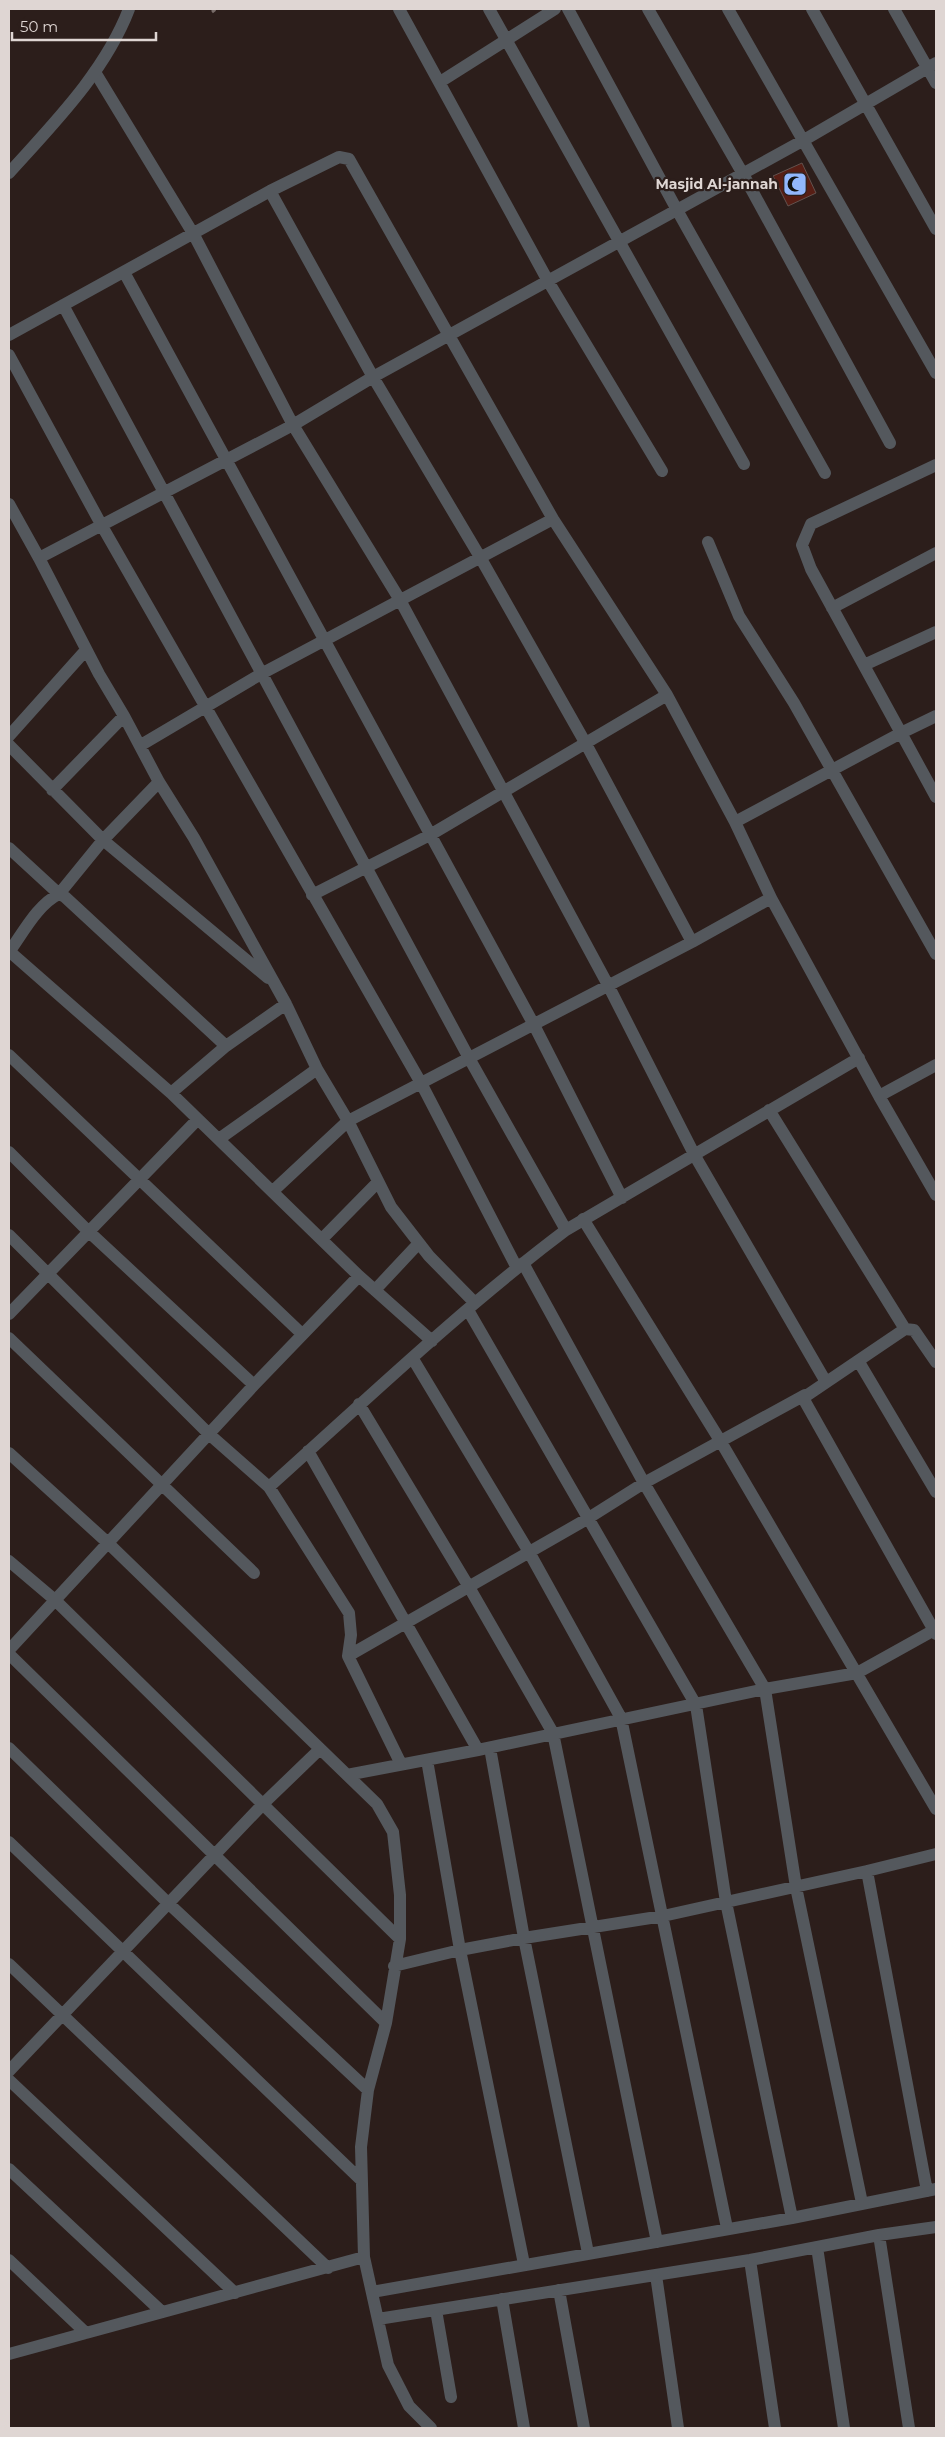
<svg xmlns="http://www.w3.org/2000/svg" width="945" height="2437" viewBox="0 0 945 2437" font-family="Montserrat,sans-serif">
	<rect width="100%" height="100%" fill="#2c1e1b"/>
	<!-- building -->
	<path fill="#571e15" stroke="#62524e" d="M 802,163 L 816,193 L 788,206 L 773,176 Z"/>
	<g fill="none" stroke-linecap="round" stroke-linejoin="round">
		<!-- path -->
		<path stroke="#786c69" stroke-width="3" stroke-dasharray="4 4" stroke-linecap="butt" d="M 212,12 L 216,9"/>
		<!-- minor -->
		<path stroke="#54585d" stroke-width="12" d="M 399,9 L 548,281 L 662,471
			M 489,9 L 744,464
			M 568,9 L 677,210 L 825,473
			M 648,9 L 743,174 L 890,443
			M 728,9 L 936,373
			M 812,9 L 936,229
			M 894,9 L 936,83
			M 95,72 L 194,235 L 293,425 L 400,600 L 608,985 L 695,1156 L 826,1382
			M 440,82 L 555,9
			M 270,191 L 373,377 L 480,557 L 586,744 L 692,942
			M 124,272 L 534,1025 L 622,1198
			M 63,305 L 469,1058 L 566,1230
			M 9,335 L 270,191 L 339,157 L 349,159 L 553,519 L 667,695 L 735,822 L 771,898 L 879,1096 L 936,1195
			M 9,355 L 102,526 L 421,1083 L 517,1268
			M 936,465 L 811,524 L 802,545 L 811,569 L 901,733 L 936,716
			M 9,504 L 39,558 L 99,674 L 124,716 L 159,782 L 194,838 L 286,1004 L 317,1069 L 348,1121 L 391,1207 L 429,1256 L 475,1303
			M 708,542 L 739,616 L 794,703 L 936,954
			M 39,558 L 293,425 L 373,377 L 804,140 L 936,63
			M 832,608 L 936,553
			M 864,665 L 936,632
			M 9,736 L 86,650
			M 9,745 L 103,840 L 268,978
			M 141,745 L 261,674 L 553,519
			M 52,790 L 124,716
			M 735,822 L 901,733 L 936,797
			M 9,848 L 59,894 L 65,897 L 226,1046
			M 312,895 L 430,835 L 667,695
			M 9,951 L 171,1093 L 359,1276 L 432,1341
			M 9,952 C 23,933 37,905 59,894 L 103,840 L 159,782
			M 9,1055 L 302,1334
			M 171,1093 L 226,1046 L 286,1004
			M 879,1096 L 936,1065
			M 769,1110 L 905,1329
			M 219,1139 L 317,1069
			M 9,1152 L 87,1230 L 254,1385
			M 273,1191 L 348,1121 L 692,942 L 771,898
			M 583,1219 L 721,1442 L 936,1809
			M 9,1235 L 210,1435 L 269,1487 L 349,1613 L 351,1635 L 348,1656 L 401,1764
			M 322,1239 L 378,1182
			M 523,1263 L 644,1483 L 765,1689 L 796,1887 L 862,2203
			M 375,1290 L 419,1243
			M 468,1310 L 696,1705 L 726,1902 L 792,2218
			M 9,1314 L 198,1119
			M 9,1338 L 254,1573
			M 413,1359 L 529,1552 L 621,1718 L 727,2228
			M 859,1362 L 936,1492
			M 936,1362 L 914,1330 L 905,1329 L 803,1398 L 936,1634
			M 359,1404 L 469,1587 L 553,1733 L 657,2242
			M 308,1451 L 478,1750
			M 9,1453 L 108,1543 L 377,1804 L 393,1832 L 400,1895 L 400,1939 L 386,2023 L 368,2090 L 361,2147 L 364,2257 L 388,2365 L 409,2406 L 431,2428
			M 269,1487 C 366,1400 461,1309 566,1230 L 859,1058
			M 9,1561 L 55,1600 L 400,1939
			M 9,1650 L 254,1385 L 359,1276
			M 9,1654 L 386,2023
			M 348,1656 L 587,1519 L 644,1483 L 805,1395
			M 9,1748 L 168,1903 L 368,2090
			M 490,1748 L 524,1938 L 588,2253
			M 427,1760 L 460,1950 L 524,2264
			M 347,1775 L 478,1750 L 765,1689 L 857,1673 L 936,1629
			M 9,1842 L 361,2180
			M 867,1871 L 936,1854
			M 9,1964 L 328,2268
			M 394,1966 L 460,1950 L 524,1938 L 663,1916 L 867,1871 L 927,2191
			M 9,2071 L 264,1803 L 320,1749
			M 9,2080 L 235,2293
			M 9,2169 L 162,2312
			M 879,2235 L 909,2428
			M 817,2247 L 844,2428
			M 9,2260 L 86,2333
			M 750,2260 L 775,2428
			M 656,2275 L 678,2428
			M 559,2290 L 584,2428
			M 372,2292 L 792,2218 L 936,2189
			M 502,2299 L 524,2428
			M 436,2310 L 451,2397
			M 378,2319 L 750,2260 L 879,2235 L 936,2227
			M 9,2354 L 364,2257"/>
		<!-- tertiary -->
		<path stroke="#54585d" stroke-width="12" d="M 9,173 C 53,124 105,72 129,9"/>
	</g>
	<!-- icons -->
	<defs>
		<g id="mosque-square" transform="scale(1.25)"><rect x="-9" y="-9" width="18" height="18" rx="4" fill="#92b7fd" stroke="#2c1e1b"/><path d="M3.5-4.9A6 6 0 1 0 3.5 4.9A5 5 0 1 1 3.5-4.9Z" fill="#111"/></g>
	</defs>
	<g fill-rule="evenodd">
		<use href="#mosque-square" x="795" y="184"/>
	</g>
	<g text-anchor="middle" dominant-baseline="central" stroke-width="4.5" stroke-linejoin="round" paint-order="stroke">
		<!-- poi labels -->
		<g font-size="14" font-weight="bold" fill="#dfd6d3" stroke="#2c1e1b" text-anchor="end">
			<text x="778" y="184">Masjid Al-jannah</text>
		</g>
	</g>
	<!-- border -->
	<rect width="945" height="2437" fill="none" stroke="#dfd6d3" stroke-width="20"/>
	<!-- scale -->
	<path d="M12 32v8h144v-8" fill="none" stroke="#dfd6d3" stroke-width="2.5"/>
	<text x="20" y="32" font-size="15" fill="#dfd6d3" stroke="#2c1e1b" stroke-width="4" paint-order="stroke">50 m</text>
</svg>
